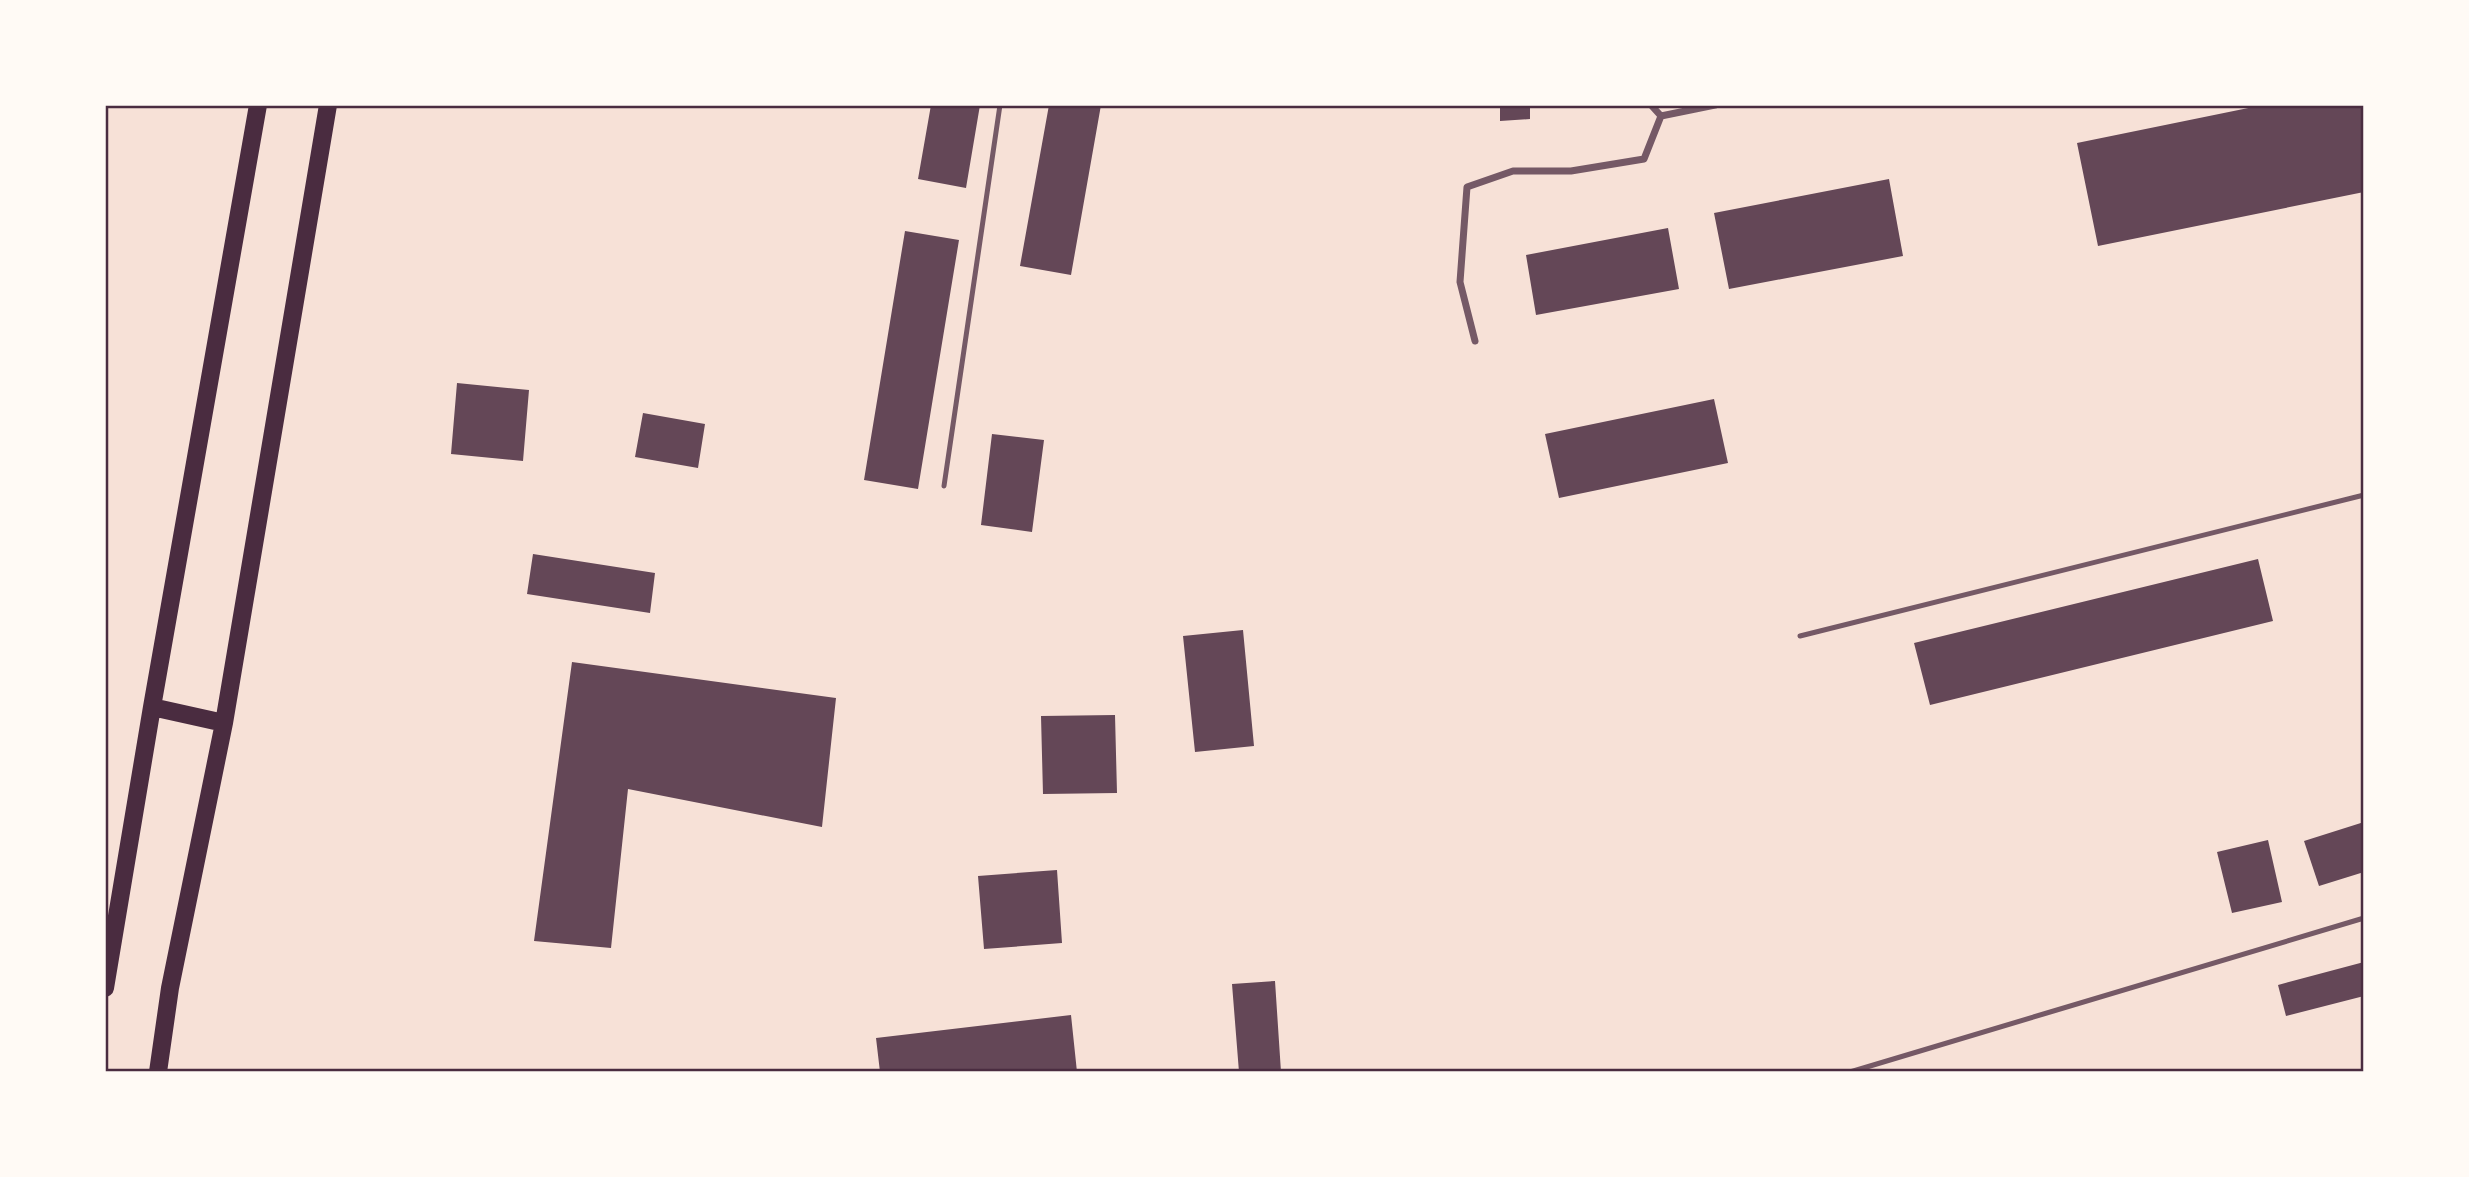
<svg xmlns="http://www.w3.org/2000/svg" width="2469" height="1177" viewBox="0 0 2469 1177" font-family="'Nunito Sans',sans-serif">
	<rect width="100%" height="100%" fill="#f7e1d7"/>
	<!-- building -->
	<path fill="#644757" d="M 931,105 L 980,105 L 966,188 L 918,179 Z
		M 1049,105 L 1101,105 L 1071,275 L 1020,266 Z
		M 1500,105 L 1530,105 L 1530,119 L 1500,121 Z
		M 2263,105 L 2364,105 L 2364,192 L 2098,246 L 2077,143 Z
		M 1889,179 L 1903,256 L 1729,289 L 1714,213 Z
		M 1668,228 L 1679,289 L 1536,315 L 1526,255 Z
		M 905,231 L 959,240 L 918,489 L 864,480 Z
		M 457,383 L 529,390 L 523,461 L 451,454 Z
		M 1714,399 L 1728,463 L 1559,498 L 1545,434 Z
		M 643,413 L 705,424 L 698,468 L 635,457 Z
		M 992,434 L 1044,440 L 1032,532 L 981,525 Z
		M 533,554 L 655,573 L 650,613 L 527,594 Z
		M 2258,559 L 2273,621 L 1930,705 L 1914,643 Z
		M 1243,630 L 1254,746 L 1195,752 L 1183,636 Z
		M 572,662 L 836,698 L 822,827 L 628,789 L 611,948 L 534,941 Z
		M 1115,715 L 1117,793 L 1043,794 L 1041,716 Z
		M 2364,822 L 2364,872 L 2319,886 L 2304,841 Z
		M 2268,840 L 2282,902 L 2232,913 L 2217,852 Z
		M 1057,870 L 1062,943 L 984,949 L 978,876 Z
		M 2364,962 L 2364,996 L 2286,1016 L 2278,985 Z
		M 1275,981 L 1281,1072 L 1239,1072 L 1232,984 Z
		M 1071,1015 L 1077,1072 L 880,1072 L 876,1038 Z"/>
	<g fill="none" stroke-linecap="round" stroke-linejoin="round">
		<!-- service -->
		<path stroke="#755966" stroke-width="5" d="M 944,486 L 1000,105
			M 1800,636 L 2364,495
			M 1850,1072 L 2364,918"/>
		<!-- minor -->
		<path stroke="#755966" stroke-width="7" d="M 1651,105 L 1661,116 L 1715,105
			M 1475,341 L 1460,282 L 1467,187 L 1513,171 L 1571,171 L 1644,159 L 1661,116"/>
		<!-- primary -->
		<path stroke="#4a2c40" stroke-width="18" d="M 152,707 L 224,723
			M 105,988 L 152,707 L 258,105
			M 158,1072 L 170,988 L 224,723 L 328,105"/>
	</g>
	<!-- border -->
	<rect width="2469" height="1177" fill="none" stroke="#fffaf5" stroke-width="214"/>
	<rect x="107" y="107" width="2255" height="963" fill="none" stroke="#4a2c40" stroke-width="2.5"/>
</svg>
